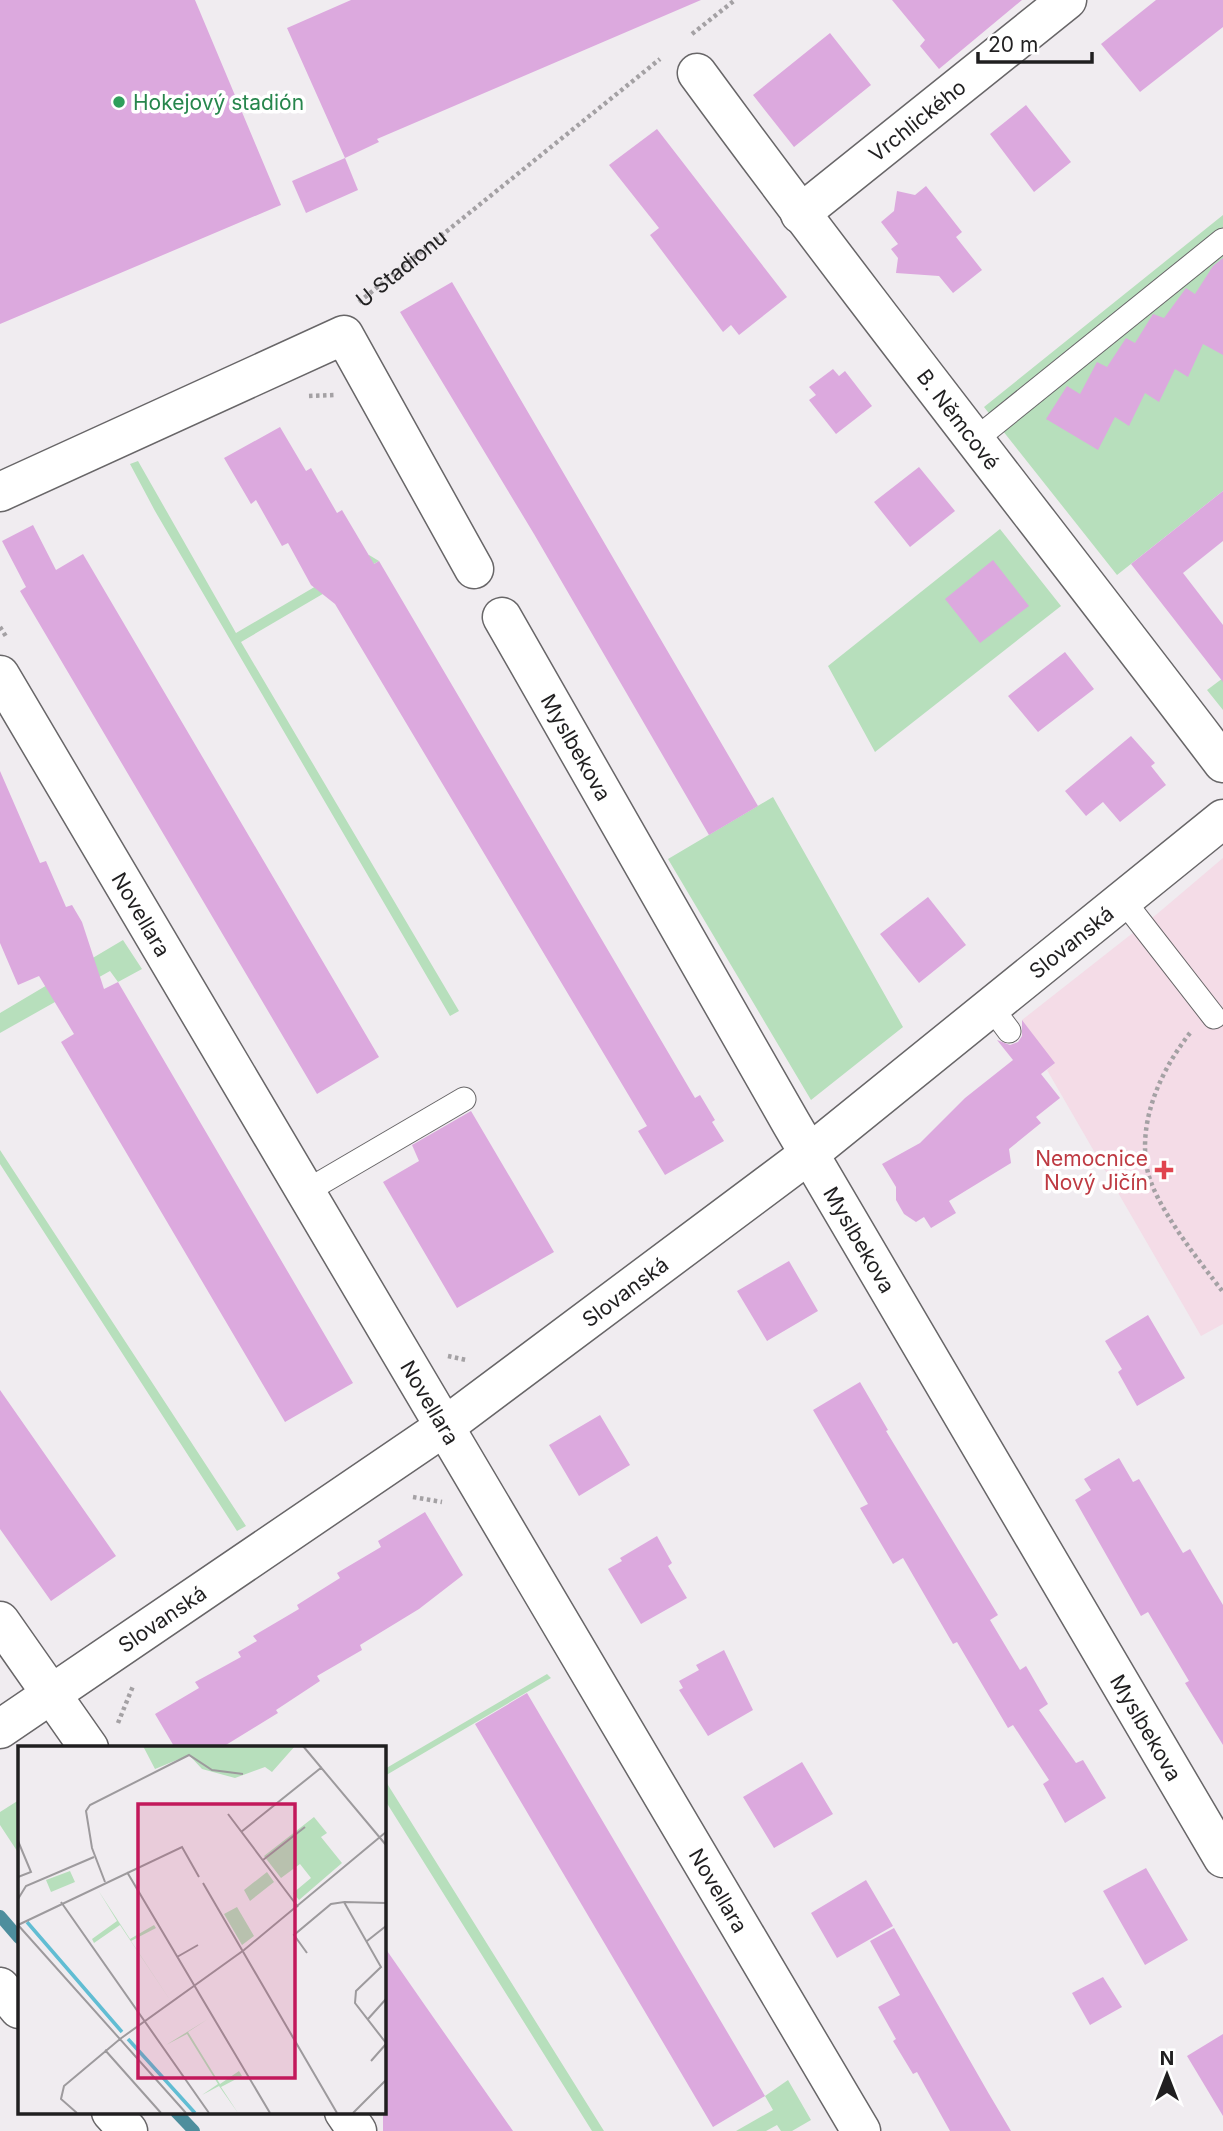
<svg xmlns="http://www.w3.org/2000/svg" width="1223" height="2131" viewBox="0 0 1223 2131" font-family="Inter,sans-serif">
	<rect width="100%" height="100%" fill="#f0ecf0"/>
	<!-- medical -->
	<path fill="#f4dce7" d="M 1223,858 L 1223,1324 L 1201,1336 L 1047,1070 L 1054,1064 L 1022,1020 L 1157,914 Z"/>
	<!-- green -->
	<path fill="#b7dfbc" d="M 1223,215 L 1223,491 L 1117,575 L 984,407 Z
		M 138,461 L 236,633 L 369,555 L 379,561 L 241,642 L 459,1011 L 450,1016 L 155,511 L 130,464 Z
		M 1000,529 L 1061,606 L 875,752 L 828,666 Z
		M 1223,678 L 1223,710 L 1207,690 Z
		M 773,797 L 903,1027 L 811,1100 L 668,859 Z
		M 123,940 L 142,969 L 118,982 L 110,971 L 0,1033 L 0,1013 Z
		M 0,1150 L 246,1526 L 237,1531 L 0,1164 Z
		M 547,1674 L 551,1678 L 383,1777 L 604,2131 L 592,2131 L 383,1797 L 383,1770 Z
		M 19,1800 L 19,1854 L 0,1825 L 0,1812 Z
		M 788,2080 L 811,2120 L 792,2131 L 781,2131 L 777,2125 L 766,2131 L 736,2131 L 773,2110 L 765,2096 Z"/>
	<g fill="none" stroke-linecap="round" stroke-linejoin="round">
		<!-- stream -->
		<path stroke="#4e8e9d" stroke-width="12" d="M 0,1916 L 19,1938
			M 176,2112 L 194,2131"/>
	</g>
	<!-- building -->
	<path fill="#dca9de" d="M 0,0 L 195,0 L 281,205 L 0,324 Z
		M 351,0 L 701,0 L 377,139 L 379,142 L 345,158 L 287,28 Z
		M 892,0 L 1022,0 L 939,69 L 920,46 L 925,40 Z
		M 1156,0 L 1223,0 L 1223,27 L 1140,92 L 1101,44 Z
		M 830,33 L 871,85 L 794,147 L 753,95 Z
		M 1026,105 L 1071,162 L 1034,192 L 990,134 Z
		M 657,129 L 787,297 L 739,335 L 731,325 L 723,332 L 650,235 L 659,228 L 609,165 Z
		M 345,158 L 358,190 L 306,213 L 292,181 Z
		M 926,186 L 962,232 L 956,237 L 982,270 L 953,293 L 939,276 L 896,273 L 898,258 L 891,249 L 898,244 L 881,222 L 894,211 L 897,191 L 915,195 Z
		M 1223,258 L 1223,355 L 1203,344 L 1188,377 L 1175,369 L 1159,402 L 1145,393 L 1129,426 L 1115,417 L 1098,450 L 1046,419 L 1067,386 L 1080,394 L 1097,362 L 1107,367 L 1126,338 L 1135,343 L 1153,314 L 1164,318 L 1186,288 L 1195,294 L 1213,266 Z
		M 452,282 L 758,806 L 709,835 L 534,534 L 400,312 Z
		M 833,369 L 839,376 L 845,371 L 872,406 L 836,434 L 809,400 L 816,395 L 809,387 Z
		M 280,427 L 306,471 L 311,468 L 337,513 L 342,510 L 374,564 L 379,561 L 695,1098 L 700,1095 L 715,1120 L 712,1122 L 724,1141 L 665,1175 L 638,1131 L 647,1126 L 335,604 L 311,585 L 288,543 L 282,546 L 256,500 L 251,504 L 224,458 Z
		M 919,467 L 955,511 L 910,547 L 874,502 Z
		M 1223,491 L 1223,541 L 1183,573 L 1223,625 L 1223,682 L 1131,564 Z
		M 33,525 L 56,570 L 83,554 L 379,1057 L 317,1094 L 20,591 L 26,587 L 2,541 Z
		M 993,560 L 1029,606 L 980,643 L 945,599 Z
		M 1065,652 L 1094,689 L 1038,732 L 1008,696 Z
		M 1131,736 L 1155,763 L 1151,766 L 1166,785 L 1120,822 L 1103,802 L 1086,816 L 1065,791 Z
		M 0,771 L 40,863 L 46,861 L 66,907 L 72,905 L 82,922 L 104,989 L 118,982 L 353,1383 L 285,1422 L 61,1042 L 74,1034 L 39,976 L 18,985 L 0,943 Z
		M 928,897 L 966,945 L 919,983 L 880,934 Z
		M 1022,1020 L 1055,1063 L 1041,1074 L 1060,1098 L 1036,1117 L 1041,1123 L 1009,1149 L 1011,1163 L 949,1201 L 956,1213 L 931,1228 L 924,1217 L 916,1222 L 904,1214 L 896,1200 L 896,1187 L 882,1164 L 920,1143 L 965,1098 L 1013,1060 L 997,1040 L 1010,1045 L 1018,1042 L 1022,1036 Z
		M 471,1111 L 554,1252 L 457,1308 L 383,1182 L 419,1161 L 412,1145 Z
		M 789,1261 L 818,1311 L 767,1341 L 737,1291 Z
		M 1148,1315 L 1185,1378 L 1137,1406 L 1118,1372 L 1122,1369 L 1105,1341 Z
		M 860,1382 L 888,1430 L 886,1431 L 998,1615 L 990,1620 L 1020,1670 L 1026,1666 L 1048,1704 L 1039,1710 L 1076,1763 L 1083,1760 L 1106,1798 L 1065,1823 L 1043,1784 L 1049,1780 L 1013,1725 L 1008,1728 L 957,1642 L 953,1644 L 903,1558 L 893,1564 L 860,1508 L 868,1504 L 813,1410 Z
		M 0,1390 L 116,1556 L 51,1601 L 0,1529 Z
		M 600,1415 L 630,1465 L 579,1496 L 549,1445 Z
		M 1119,1458 L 1133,1482 L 1139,1479 L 1183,1553 L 1190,1549 L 1223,1605 L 1223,1745 L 1185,1683 L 1189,1681 L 1148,1612 L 1141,1616 L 1075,1500 L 1091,1490 L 1084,1479 Z
		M 425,1512 L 463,1575 L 419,1609 L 360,1645 L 362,1650 L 317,1676 L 320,1681 L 276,1710 L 278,1713 L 221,1748 L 175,1748 L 155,1714 L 199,1688 L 195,1682 L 241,1657 L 238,1652 L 257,1641 L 253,1636 L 299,1609 L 297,1605 L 340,1578 L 337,1573 L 381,1547 L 378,1541 Z
		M 657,1536 L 672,1563 L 668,1566 L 687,1598 L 641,1624 L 608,1569 L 622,1561 L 620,1558 Z
		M 724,1650 L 753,1710 L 708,1736 L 679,1690 L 683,1688 L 679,1681 L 699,1670 L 696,1665 Z
		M 527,1693 L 765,2096 L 713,2127 L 475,1724 Z
		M 802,1762 L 833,1814 L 774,1848 L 743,1797 Z
		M 1146,1868 L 1188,1940 L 1145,1965 L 1103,1891 Z
		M 866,1880 L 893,1926 L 837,1958 L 811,1913 Z
		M 894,1928 L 989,2094 L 1011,2131 L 950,2131 L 917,2072 L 913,2074 L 893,2041 L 896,2039 L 878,2007 L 900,1995 L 870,1941 Z
		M 383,1945 L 424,2004 L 513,2131 L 383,2131 Z
		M 1103,1977 L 1122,2007 L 1090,2025 L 1072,1993 Z
		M 1223,2034 L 1223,2116 L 1187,2056 Z"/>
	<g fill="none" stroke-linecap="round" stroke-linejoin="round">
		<!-- service casing -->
		<g stroke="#686668" stroke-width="25">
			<path id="service" d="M 976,439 L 1223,240
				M 1123,900 L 1214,1017
				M 991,1007 L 1009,1031
				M 305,1192 L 464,1099"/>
		</g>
		<!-- minor casing -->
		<g stroke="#686668" stroke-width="41">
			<g id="minor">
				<path id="s2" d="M 697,73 C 868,306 1048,533 1223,763"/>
				<path id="s3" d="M 800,214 L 1067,0"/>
				<path d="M 0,492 L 344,335 L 474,569"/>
				<path id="s4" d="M 502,617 L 791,1123 L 1223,1858"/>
				<path id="s5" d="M 0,675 L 861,2131"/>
				<path d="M 0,1621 L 89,1748"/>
				<path id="s6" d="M 0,1729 L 444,1427 L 809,1154 L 1223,819"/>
				<path d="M 0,1987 L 19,2009"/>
				<path d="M 111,2112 L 128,2131"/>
				<path d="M 344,2112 L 357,2131"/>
			</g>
		</g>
		<!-- path -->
		<g stroke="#a4a1a4" stroke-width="4.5" stroke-dasharray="3.5 3.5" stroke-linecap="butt">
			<path d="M 692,34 L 735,0"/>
			<path id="s1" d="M 359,302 L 660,59"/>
			<path d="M 309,396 L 335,395"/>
			<path d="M 0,627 L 7,638"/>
			<path d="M 1190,1033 C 1161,1070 1138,1120 1147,1168 C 1153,1204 1200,1262 1223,1292"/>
			<path d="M 448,1356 L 466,1360"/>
			<path d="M 413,1497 L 442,1502"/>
			<path d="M 118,1723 L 133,1686"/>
		</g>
		<!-- service -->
		<use href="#service" stroke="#fff" stroke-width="23"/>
		<!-- minor -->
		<use href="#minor" stroke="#fff" stroke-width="38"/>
	</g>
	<!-- markers -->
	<circle fill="#2e9e5b" stroke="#fff" stroke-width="2.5" cx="119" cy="102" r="7"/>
	<path fill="#e0444e" stroke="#fff" stroke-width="2.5" d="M1160.5 1159.5h7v7h7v7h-7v7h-7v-7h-7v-7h7z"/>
	<g text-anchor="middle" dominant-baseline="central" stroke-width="7" stroke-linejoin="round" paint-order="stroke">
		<!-- leisure labels -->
		<g font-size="21" fill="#27864d" stroke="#fff" text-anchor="start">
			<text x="133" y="102">Hokejový stadión</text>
		</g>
		<!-- street labels -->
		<g font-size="21" fill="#201f20" stroke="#fff">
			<text stroke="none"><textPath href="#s3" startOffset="150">Vrchlického</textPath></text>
			<text stroke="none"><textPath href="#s1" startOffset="54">U Stadionu</textPath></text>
			<text stroke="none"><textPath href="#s2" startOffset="434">B. Němcové</textPath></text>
			<text stroke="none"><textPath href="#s4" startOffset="150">Myslbekova</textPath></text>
			<text stroke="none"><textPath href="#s5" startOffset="278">Novellara</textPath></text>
			<text stroke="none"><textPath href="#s6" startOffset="1330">Slovanská</textPath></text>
			<text stroke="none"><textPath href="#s4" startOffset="718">Myslbekova</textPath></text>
			<text stroke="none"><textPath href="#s6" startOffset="763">Slovanská</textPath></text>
			<text stroke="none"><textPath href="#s5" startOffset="845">Novellara</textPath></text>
			<text stroke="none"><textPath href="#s6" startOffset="196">Slovanská</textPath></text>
			<text stroke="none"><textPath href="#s4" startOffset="1284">Myslbekova</textPath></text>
			<text stroke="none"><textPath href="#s5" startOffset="1412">Novellara</textPath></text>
		</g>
		<!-- health labels -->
		<g font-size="21" fill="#be3a42" stroke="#fff" text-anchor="end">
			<text x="1148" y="1158">Nemocnice<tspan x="1148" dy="24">Nový Jičín</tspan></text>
		</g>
	</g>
	<!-- overview -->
	<g transform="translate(18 1746)">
		<rect width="368" height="368" fill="#f0ecf0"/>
		<path d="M 125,0 L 277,0 L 254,26 L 247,21 L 217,32 L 184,23 L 171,9 L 137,23 ZM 296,71 L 309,87 L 303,91 L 324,117 L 281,154 L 275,147 L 293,132 L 282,118 L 263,132 L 246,110 ZM 52,125 L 57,136 L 33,146 L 28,134 ZM 249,126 L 256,136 L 232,155 L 226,144 ZM 80,144 L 112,193 L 136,179 L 138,182 L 113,195 L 152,254 L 102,179 L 76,197 L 74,193 L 99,175 ZM 219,161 L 236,190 L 224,199 L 206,168 ZM 190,273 L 170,286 L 202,338 L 221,325 L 224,330 L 203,341 L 220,367 L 201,340 L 184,349 L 200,338 L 169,288 L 148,299 Z" fill="#b7dfbc"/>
		<path fill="none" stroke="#61bdd3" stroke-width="3.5" d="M 9,176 L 104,286M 110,293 L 177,367"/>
		<path fill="none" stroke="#9d9a9d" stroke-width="2" d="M 285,0 L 368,99M 210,68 L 280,161M 223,86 L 304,21M 0,95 L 13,126 L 0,131M 245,114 L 287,81M 109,126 L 252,367M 87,136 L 74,102 L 68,65 L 72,59 L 171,9 L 194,24 L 225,28M 185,137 L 319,367M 0,153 L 8,140 L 76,111M 43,156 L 191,367M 326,156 L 368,157M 0,179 L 168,367M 0,179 L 164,101 L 181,131M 349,195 L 368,180M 289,207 L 276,189 L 313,158 L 326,156 L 363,221 L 338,245 L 337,257 L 368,297M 159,211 L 180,199M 350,273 L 368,253M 87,304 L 143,367M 353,315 L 368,298M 59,367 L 43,353 L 46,340 L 102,293 L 226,204 L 368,86M 335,367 L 368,334"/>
		<path fill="#c2185b" fill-opacity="0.15" stroke="#c2185b" stroke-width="3.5" d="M 120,58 L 277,58 L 277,332 L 120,332 Z"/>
		<rect width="368" height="368" fill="none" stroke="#201f20" stroke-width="3.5"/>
	</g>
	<!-- north arrow -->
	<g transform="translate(1167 2075)" stroke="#ffffff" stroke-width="5" paint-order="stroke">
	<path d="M0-5L12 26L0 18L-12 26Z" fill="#201f20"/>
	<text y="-10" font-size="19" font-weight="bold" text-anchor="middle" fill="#201f20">N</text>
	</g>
	<!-- scale -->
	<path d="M978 52v10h114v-10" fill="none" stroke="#201f20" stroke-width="3.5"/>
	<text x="988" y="52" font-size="21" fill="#201f20" stroke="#ffffff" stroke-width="5" paint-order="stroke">20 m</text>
</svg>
